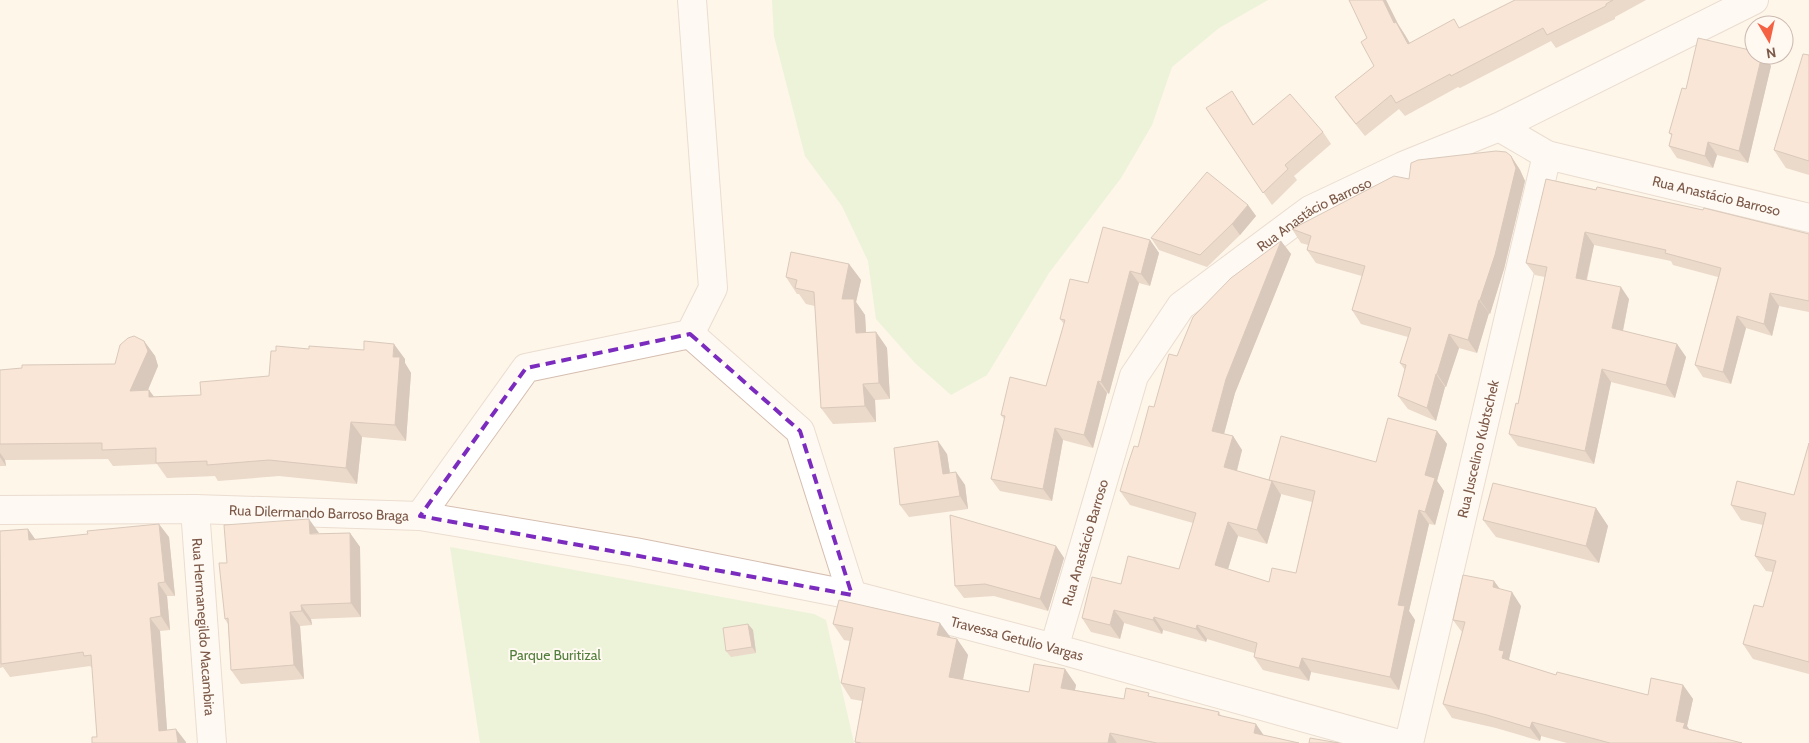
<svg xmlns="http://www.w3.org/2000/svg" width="1809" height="743" viewBox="0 0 1809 743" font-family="Cabin,sans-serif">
	<rect width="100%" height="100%" fill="#fef5e9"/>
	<!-- green -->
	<path fill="#d8efc5" d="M 772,0 L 1268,0 L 1219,28 L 1172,67 L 1152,125 L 1121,178 L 1049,273 L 987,375 L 951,395 L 915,363 L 876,319 L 868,261 L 842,206 L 805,156 L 774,36 Z
		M 450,547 L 814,614 L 826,620 L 854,743 L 480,743 Z"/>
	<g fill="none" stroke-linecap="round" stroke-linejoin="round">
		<!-- minor casing -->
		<g stroke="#d5beb0" stroke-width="30">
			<g id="minor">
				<path d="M 1499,127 L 1754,0"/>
				<path id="s1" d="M 195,509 L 212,743"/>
				<path id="s2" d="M 1054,648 L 1134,376 L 1181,306 L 1310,210 L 1403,166 L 1499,127 L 1547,155 L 1809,218"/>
				<path id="s3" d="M 1409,743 L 1547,155"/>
			</g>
		</g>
		<!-- tertiary casing -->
		<g stroke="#d5beb0" stroke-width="30">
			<g id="tertiary">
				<path d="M 690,334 L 713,288 L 692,0"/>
				<path id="s4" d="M 0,510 L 195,509 L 420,516 L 635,552 L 852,595 L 1054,648 L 1395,743"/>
				<path d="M 420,516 L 526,368 L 690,334 L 800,431 L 852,595"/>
			</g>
		</g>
		<!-- minor -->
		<use href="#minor" stroke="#fff" stroke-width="28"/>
		<!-- tertiary -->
		<use href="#tertiary" stroke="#fff" stroke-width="28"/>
	</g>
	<!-- wall -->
	<path fill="#d4b5a3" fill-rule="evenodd" d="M 1349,0 L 1386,0 L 1398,24 L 1410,43 L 1460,28 L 1515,0 L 1646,0 L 1615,17 L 1615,19 L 1556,48 L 1551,41 L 1460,88 L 1458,87 L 1405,116 L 1399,109 L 1365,136 L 1344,110 L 1335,97 L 1374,66 L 1367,38 Z
		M 1754,55 L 1764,55 L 1771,66 L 1748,163 L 1717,155 L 1713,168 L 1677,158 L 1669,146 L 1672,136 L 1669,133 L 1686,89 Z
		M 1809,55 L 1809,175 L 1786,168 L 1774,150 Z
		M 1240,103 L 1254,125 L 1323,132 L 1331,144 L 1294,176 L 1297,180 L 1272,205 L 1206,108 Z
		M 1511,156 L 1520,170 L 1525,181 L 1504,269 L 1490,314 L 1489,313 L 1477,353 L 1459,348 L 1446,387 L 1445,387 L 1436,421 L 1408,409 L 1398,396 L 1405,370 L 1400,363 L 1408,337 L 1361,324 L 1352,310 L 1362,276 L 1316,263 L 1307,250 L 1308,245 L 1301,243 L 1292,229 L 1409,179 Z
		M 1546,179 L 1809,234 L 1809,312 L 1779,306 L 1772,336 L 1746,328 L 1731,384 L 1703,377 L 1695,365 L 1718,277 L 1673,265 L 1671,261 L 1594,245 L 1587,280 L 1629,299 L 1623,331 L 1677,344 L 1686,357 L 1675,398 L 1611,382 L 1594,464 L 1518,446 L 1509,434 L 1518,404 L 1545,277 L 1535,275 L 1526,263 Z
		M 1248,205 L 1256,216 L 1240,235 L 1207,267 L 1159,250 L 1151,238 Z
		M 1150,240 L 1159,253 L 1150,286 L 1139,283 L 1109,394 L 1107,393 L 1093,448 L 1063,440 L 1052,501 L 1000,491 L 991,479 L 1004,419 L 1001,415 L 1046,386 L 1064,324 L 1060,319 L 1088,283 Z
		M 1281,241 L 1291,254 L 1235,393 L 1224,434 L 1233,436 L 1242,450 L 1237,471 L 1270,480 L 1376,462 L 1437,431 L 1447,444 L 1437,481 L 1444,491 L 1435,525 L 1429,524 L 1409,611 L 1415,620 L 1399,690 L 1311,672 L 1309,681 L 1263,670 L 1254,657 L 1254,653 L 1207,639 L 1206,642 L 1163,630 L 1162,634 L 1124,623 L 1120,639 L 1091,632 L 1082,618 L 1121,584 L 1179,569 L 1193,523 L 1130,505 L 1120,491 L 1154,407 L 1177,356 ZM 1281,494 L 1312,502 L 1296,573 L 1269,582 L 1228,569 L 1238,536 L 1267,544 Z
		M 849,264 L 861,280 L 856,302 L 865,315 L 866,332 L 876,332 L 887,348 L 890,399 L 875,400 L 876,422 L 833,424 L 821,408 L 815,306 L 806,304 L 799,294 L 797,294 L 786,277 Z
		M 144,341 L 155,356 L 158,366 L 148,390 L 149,390 L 154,397 L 201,395 L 269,376 L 405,359 L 405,363 L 411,373 L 406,441 L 362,437 L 357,484 L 279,476 L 218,481 L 215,476 L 167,478 L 157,464 L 113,466 L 108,459 L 5,460 L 6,466 L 0,466 L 0,370 L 115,364 Z
		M 1809,443 L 1809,674 L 1753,659 L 1743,644 L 1763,607 L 1773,572 L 1766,571 L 1755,556 L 1763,525 L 1741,520 L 1731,505 L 1794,495 Z
		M 947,454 L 950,473 L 956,472 L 965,485 L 968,509 L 909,517 L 900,505 Z
		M 1596,508 L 1608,526 L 1599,563 L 1496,537 L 1483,520 Z
		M 28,529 L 35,539 L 169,537 L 175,596 L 167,596 L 170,630 L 160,631 L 167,730 L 186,742 L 97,737 L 92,668 L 90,666 L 10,677 L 3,667 L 0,668 L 0,531 Z
		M 350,533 L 360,547 L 361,617 L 311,619 L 312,625 L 300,626 L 304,679 L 241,684 L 231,670 L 228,624 L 225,619 L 227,563 L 319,534 Z
		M 1056,546 L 1064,558 L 1048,611 L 994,596 L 964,598 L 955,586 Z
		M 1494,581 L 1500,589 L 1521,606 L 1509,659 L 1511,661 L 1556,675 L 1648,695 L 1683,685 L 1693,699 L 1687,726 L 1689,729 L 1742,743 L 1567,743 L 1541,736 L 1540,741 L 1496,728 L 1452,718 L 1443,704 L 1462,632 L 1453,620 Z
		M 748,624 L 753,630 L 756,653 L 731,657 L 726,651 Z
		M 833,624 L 957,639 L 968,655 L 963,680 L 1029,692 L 1065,669 L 1076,685 L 1075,690 L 1124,699 L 1152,697 L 1219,712 L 1221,716 L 1263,735 L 1299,743 L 856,743 L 855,742 L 862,701 L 851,699 L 841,683 L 850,641 L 844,640 Z"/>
	<!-- shaded-wall -->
	<path fill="#ad9385" d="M 1383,0 L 1386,0 L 1398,24 L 1405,35 L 1417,56 L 1394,23 Z
		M 1762,55 L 1764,55 L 1771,66 L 1748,163 L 1739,151 Z
		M 1708,142 L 1717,155 L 1713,168 L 1705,156 Z
		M 1511,156 L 1520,170 L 1525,181 L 1504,269 L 1490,314 L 1480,300 Z
		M 1248,205 L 1256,216 L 1240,235 L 1232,224 Z
		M 1585,232 L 1594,245 L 1584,290 L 1576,278 Z
		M 1150,240 L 1159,253 L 1150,286 L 1141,274 Z
		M 1281,241 L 1291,254 L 1235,393 L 1221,445 L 1212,431 L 1226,379 Z
		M 849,264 L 861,280 L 856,302 L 865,315 L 867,349 L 856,333 L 842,299 Z
		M 1130,271 L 1139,283 L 1109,394 L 1101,382 Z
		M 1621,287 L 1629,299 L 1621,340 L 1612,328 Z
		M 1770,293 L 1779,306 L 1772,336 L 1764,324 Z
		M 1479,300 L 1489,313 L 1477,353 L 1468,340 Z
		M 1737,316 L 1746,328 L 1731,384 L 1723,372 Z
		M 876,332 L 887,348 L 890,399 L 879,383 Z
		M 1449,334 L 1459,348 L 1446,387 L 1437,374 Z
		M 144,341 L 155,356 L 158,366 L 141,406 L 130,391 Z
		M 394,344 L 405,359 L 405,363 L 411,373 L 406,441 L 395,425 L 393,357 Z
		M 1677,344 L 1686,357 L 1675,398 L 1666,385 Z
		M 1602,369 L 1611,382 L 1594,464 L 1585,451 Z
		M 1436,374 L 1445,387 L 1436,421 L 1427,408 Z
		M 1098,381 L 1107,393 L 1093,448 L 1084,435 Z
		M 863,384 L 875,400 L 876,422 L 865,406 Z
		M 149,390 L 160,405 L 149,397 Z
		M 351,422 L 362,437 L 357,484 L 346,468 Z
		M 1055,428 L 1063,440 L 1052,501 L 1043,489 Z
		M 1437,431 L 1447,444 L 1437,481 L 1444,491 L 1435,525 L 1425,512 L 1425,475 Z
		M 1233,436 L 1242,450 L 1234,481 L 1224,467 Z
		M 938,441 L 947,454 L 952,487 L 943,474 Z
		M 0,453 L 5,460 L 6,466 L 0,457 Z
		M 956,472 L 965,485 L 968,509 L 960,496 Z
		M 1272,481 L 1281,495 L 1267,544 L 1257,530 Z
		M 1596,508 L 1608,526 L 1599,563 L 1586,546 Z
		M 1419,510 L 1429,524 L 1409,611 L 1415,620 L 1399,690 L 1390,677 L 1398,605 Z
		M 309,519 L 319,533 L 310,534 Z
		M 1228,522 L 1238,536 L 1225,579 L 1215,565 Z
		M 159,524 L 169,537 L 175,596 L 165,582 Z
		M 28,529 L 37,542 L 29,540 Z
		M 350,533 L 360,547 L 361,617 L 351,603 Z
		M 1056,546 L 1064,558 L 1048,611 L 1040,599 Z
		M 1494,581 L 1504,595 L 1493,587 Z
		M 158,583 L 167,596 L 170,630 L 161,616 Z
		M 1512,592 L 1521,606 L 1509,659 L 1513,665 L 1502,658 L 1499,650 Z
		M 301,605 L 311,619 L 312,625 L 302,611 Z
		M 1114,610 L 1124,623 L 1120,639 L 1110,625 Z
		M 290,612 L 300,626 L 304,679 L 294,665 Z
		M 1154,617 L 1163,630 L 1162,634 L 1153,620 Z
		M 150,618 L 160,631 L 168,743 L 159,731 Z
		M 940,623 L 951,638 L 937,635 Z
		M 748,624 L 753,630 L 756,653 L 752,647 Z
		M 1197,625 L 1207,639 L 1206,642 L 1196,629 Z
		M 957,639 L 968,655 L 960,693 L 949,677 Z
		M 1302,658 L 1311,672 L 1309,681 L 1299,668 Z
		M 1065,669 L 1076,685 L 1072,703 L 1061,688 Z
		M 1683,685 L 1693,699 L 1687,726 L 1694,737 L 1676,721 Z
		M 1532,722 L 1541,736 L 1540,741 L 1530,728 Z
		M 1256,724 L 1267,740 L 1254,733 Z
		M 176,729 L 186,742 L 186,743 L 178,743 Z
		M 1110,733 L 1117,743 L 1108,743 Z"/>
	<!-- building -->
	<path fill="#f7d2be" stroke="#ad9385" d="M 1349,0 L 1383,0 L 1394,23 L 1396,22 L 1408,44 L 1454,19 L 1459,28 L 1515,0 L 1613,0 L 1606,4 L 1606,6 L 1547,35 L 1543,28 L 1451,76 L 1450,74 L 1396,103 L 1391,95 L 1356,124 L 1335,97 L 1374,66 L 1361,42 L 1367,38 Z
		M 1698,38 L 1754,51 L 1754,55 L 1762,55 L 1739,151 L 1708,142 L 1705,156 L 1669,146 L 1672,134 L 1669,133 L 1682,88 L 1686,89 Z
		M 1803,54 L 1809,55 L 1809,161 L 1774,150 Z
		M 1232,91 L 1253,125 L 1290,94 L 1323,132 L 1285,165 L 1288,169 L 1263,193 L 1206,108 Z
		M 1496,151 L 1506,152 L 1511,156 L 1516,168 L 1495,255 L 1480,300 L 1479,300 L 1468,340 L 1449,334 L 1437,374 L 1436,374 L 1427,408 L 1398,396 L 1406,365 L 1400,363 L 1411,328 L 1352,310 L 1365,266 L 1307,250 L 1311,236 L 1292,229 L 1394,176 L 1409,179 L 1411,163 L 1418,160 Z
		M 1207,172 L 1248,205 L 1232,224 L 1200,255 L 1151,238 Z
		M 1546,179 L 1596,190 L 1597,187 L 1703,210 L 1704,208 L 1809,234 L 1809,301 L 1770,293 L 1764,324 L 1737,316 L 1723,372 L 1695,365 L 1721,268 L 1665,253 L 1666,250 L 1585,232 L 1576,278 L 1621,287 L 1612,328 L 1677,344 L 1666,385 L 1602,369 L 1585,451 L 1509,434 L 1516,403 L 1518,404 L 1547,267 L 1526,263 Z
		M 1103,227 L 1150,240 L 1141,274 L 1130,271 L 1101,382 L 1098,381 L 1084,435 L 1055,428 L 1043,489 L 991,479 L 1005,416 L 1001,415 L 1010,377 L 1046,386 L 1065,320 L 1060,319 L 1070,279 L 1088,283 Z
		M 1281,241 L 1226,379 L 1212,431 L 1233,436 L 1224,467 L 1272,481 L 1257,530 L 1228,522 L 1215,565 L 1269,582 L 1272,568 L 1296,573 L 1315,491 L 1269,480 L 1281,436 L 1376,462 L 1388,418 L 1437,431 L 1425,475 L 1435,478 L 1425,512 L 1419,510 L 1398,605 L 1405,606 L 1390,677 L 1302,658 L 1299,668 L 1254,657 L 1257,643 L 1197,625 L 1196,629 L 1154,617 L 1153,620 L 1114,610 L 1110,625 L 1082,618 L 1092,577 L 1121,584 L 1128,556 L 1179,569 L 1196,513 L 1120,491 L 1128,464 L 1134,446 L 1138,447 L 1149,406 L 1154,407 L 1169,354 L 1177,356 L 1193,317 L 1231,278 Z
		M 791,252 L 849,264 L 842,299 L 854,299 L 856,333 L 876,332 L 879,383 L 863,384 L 865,406 L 821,408 L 814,292 L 795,288 L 797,280 L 786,277 Z
		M 134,336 L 144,341 L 148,351 L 130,391 L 149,390 L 149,397 L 201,395 L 200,382 L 269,376 L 271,351 L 276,351 L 276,346 L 309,349 L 309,346 L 364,350 L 364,341 L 394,344 L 393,357 L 400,357 L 395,425 L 351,422 L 346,468 L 269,460 L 207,465 L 207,461 L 156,463 L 156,448 L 102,450 L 102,443 L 0,444 L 0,370 L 22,368 L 22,365 L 115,364 L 120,345 L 128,338 Z
		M 938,441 L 943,474 L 956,472 L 960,496 L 900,505 L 894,448 Z
		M 1809,443 L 1809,662 L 1743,644 L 1754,605 L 1763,607 L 1776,561 L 1755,556 L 1766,513 L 1731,505 L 1737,481 L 1794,495 Z
		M 1493,483 L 1596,508 L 1586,546 L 1483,520 Z
		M 950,515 L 1056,546 L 1040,599 L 985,584 L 955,586 Z
		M 309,519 L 310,534 L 350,533 L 351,603 L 301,605 L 302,611 L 290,612 L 294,665 L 231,670 L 228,618 L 225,619 L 219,563 L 227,563 L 224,525 Z
		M 159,524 L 165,582 L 158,583 L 161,616 L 150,618 L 159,731 L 176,729 L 178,743 L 92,743 L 92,737 L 97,737 L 91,655 L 84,656 L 83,652 L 1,664 L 0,531 L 28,529 L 29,540 L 88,534 L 87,531 Z
		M 1463,575 L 1494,581 L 1493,587 L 1512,592 L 1499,650 L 1504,651 L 1502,658 L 1556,675 L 1557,672 L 1648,695 L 1651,678 L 1683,685 L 1676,721 L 1685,723 L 1683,728 L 1742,743 L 1610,743 L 1532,722 L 1530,728 L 1487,715 L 1443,704 L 1465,622 L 1453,620 Z
		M 839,600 L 940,623 L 937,635 L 957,639 L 949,677 L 1029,692 L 1034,664 L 1065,669 L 1061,688 L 1124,699 L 1126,688 L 1149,693 L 1148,696 L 1219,712 L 1218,715 L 1256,724 L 1254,733 L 1299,743 L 1157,743 L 1110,733 L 1108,743 L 862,743 L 855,742 L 865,688 L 841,683 L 853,628 L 833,624 Z
		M 748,624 L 752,647 L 726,651 L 723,628 Z
		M 1310,738 L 1339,743 L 1309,743 Z"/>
	<!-- marked area -->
	<path d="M0 0H1809V743H0ZM 690,334 L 800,431 L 852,595 L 420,516 L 526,368 Z" fill="#fef5e9" fill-opacity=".55" fill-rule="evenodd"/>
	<path fill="none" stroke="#7b2cbf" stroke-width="4" stroke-dasharray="10 6" stroke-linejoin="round" d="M 690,334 L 800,431 L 852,595 L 420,516 L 526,368 Z"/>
	<g text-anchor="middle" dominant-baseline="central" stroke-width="4" stroke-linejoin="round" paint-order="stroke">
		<!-- street labels -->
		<g font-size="14" fill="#7d5949" stroke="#fff9f2">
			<text stroke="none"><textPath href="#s2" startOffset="965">Rua Anastácio Barroso</textPath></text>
			<text stroke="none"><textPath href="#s2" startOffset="530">Rua Anastácio Barroso</textPath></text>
			<text stroke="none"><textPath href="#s3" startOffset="302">Rua Juscelino Kubtschek</textPath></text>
			<text stroke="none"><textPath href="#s4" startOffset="319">Rua Dilermando Barroso Braga</textPath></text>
			<text stroke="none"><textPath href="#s2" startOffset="110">Rua Anastácio Barroso</textPath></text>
			<text stroke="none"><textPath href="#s1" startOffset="118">Rua Hermanegildo Macambira</textPath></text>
			<text stroke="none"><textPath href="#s4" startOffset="1030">Travessa Getulio Vargas</textPath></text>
		</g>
		<!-- park labels -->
		<g font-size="14" fill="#527e3c" stroke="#fff9f2">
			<text x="555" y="655">Parque Buritizal</text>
		</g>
	</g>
	<!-- north arrow -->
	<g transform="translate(1769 40) rotate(171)"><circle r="24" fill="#fff9f2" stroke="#cbb9ae"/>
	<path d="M0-4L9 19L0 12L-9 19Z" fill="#f46243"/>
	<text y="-8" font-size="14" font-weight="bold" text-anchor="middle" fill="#7d5949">N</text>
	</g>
</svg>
